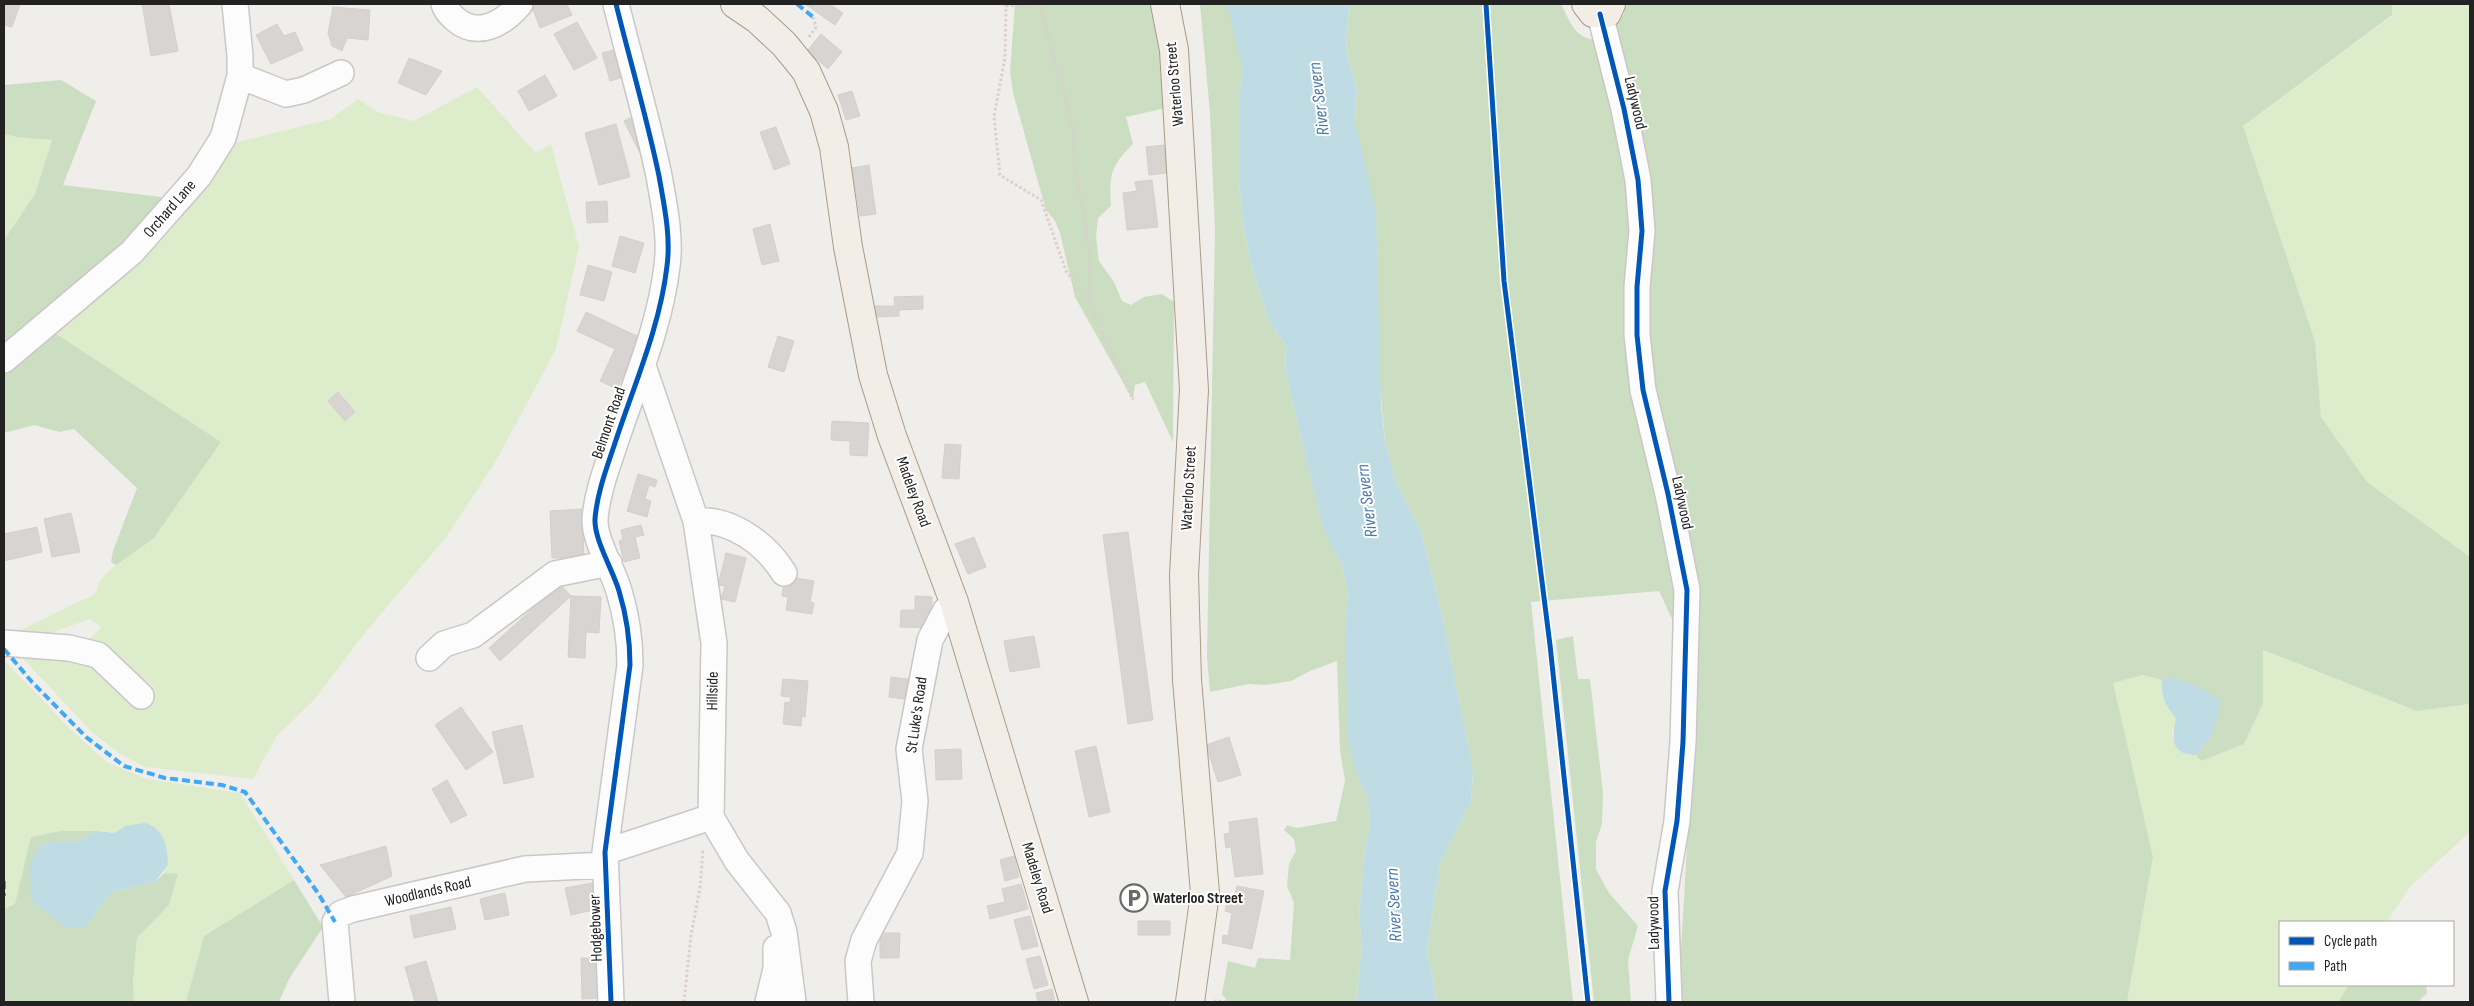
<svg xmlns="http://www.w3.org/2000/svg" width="2474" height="1006" viewBox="0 0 2474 1006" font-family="'Sofia Sans Condensed',sans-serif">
	<rect width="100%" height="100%" fill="#f0eeeb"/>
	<!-- grass -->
	<path fill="#ddeccb" d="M 2392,4 L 2470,4 L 2470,557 L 2367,482 L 2321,417 L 2315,340 L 2243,126 L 2392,16 Z
		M 477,87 L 536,153 L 551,144 L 579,247 L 556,349 L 496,461 L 447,536 L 364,634 L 315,699 L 276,737 L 253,779 L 145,767 L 120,754 L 93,733 L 12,647 L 87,656 L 92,669 L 134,709 L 154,687 L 104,647 L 88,641 L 101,627 L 90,619 L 39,637 L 8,636 L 95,594 L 101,579 L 116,565 L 150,541 L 221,442 L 54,333 L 162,240 L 187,210 L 230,144 L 331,119 L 358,99 L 377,112 L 414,121 Z
		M 4,134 L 17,137 L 52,140 L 35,194 L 4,240 Z
		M 2262,650 L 2417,711 L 2470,704 L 2470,832 L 2410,887 L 2387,922 L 2280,922 L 2280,985 L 2349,985 L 2338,1002 L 2127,1002 L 2153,857 L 2112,683 L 2142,675 L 2162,680 C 2161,697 2165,705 2176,718 L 2172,735 L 2186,755 L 2196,755 L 2201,761 L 2263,703 Z
		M 4,660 L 69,728 L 108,763 L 147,779 L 240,793 L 294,880 L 204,936 L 186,1002 L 134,1002 L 133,981 L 137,938 L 169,905 L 178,875 L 164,873 L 168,865 L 126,826 L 114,833 L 96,831 L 60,831 L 32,837 L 15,904 L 4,909 Z"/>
	<!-- forest -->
	<path fill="#cbdec1" d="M 1015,4 L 1157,4 L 1166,108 L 1126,117 L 1133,144 C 1111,166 1109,174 1111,206 L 1098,218 L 1096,237 L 1099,261 L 1114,282 L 1122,301 L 1131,305 L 1144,297 L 1162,294 L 1174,302 L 1173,442 L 1145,382 L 1135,385 L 1133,400 L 1075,297 L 1060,233 L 1055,221 L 1046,210 L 1013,93 L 1010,72 Z
		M 1200,4 L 1227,4 L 1230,10 L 1243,71 L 1239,95 L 1239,183 L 1244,229 L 1252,269 L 1269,321 L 1285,344 L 1286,374 L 1323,528 L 1342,565 L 1348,594 L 1345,633 L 1357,775 L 1367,796 L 1370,823 L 1365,848 L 1359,914 L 1362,945 L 1356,1002 L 1228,1002 L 1222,994 L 1228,961 L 1255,968 L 1258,958 L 1290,960 L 1294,903 L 1287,886 L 1289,864 L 1296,851 L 1294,839 L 1284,830 L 1287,825 L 1297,828 L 1336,821 L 1345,781 L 1340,751 L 1337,661 L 1310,671 L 1291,681 L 1265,685 L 1248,684 L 1210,692 L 1207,656 L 1215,230 L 1210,113 Z
		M 1349,4 L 1561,4 C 1572,26 1578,45 1607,38 L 1624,14 L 1625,4 L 2392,4 L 2392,15 L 2243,126 L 2315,341 L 2321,417 L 2367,482 L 2470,557 L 2470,704 L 2417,711 L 2263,650 L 2263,703 L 2244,744 L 2201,761 L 2196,755 L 2212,736 L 2170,677 L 2162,680 L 2142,675 L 2113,683 L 2153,857 L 2127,1002 L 1678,1002 L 1697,673 L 1659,591 L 1531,602 L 1573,1002 L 1437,1002 L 1427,949 L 1440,863 L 1471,802 L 1473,770 L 1442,615 L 1421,532 L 1395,481 L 1385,440 L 1354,119 L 1357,90 L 1346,51 Z
		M 61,80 L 96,101 L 63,185 L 161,197 C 135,247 77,284 35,320 L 221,442 L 153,539 L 116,565 L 111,562 L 113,551 L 137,488 L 74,429 L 59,432 L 34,425 L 4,433 L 4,240 L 35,194 L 52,140 L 17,137 L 4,134 L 4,85 Z
		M 1573,636 L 1578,679 L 1590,679 L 1603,793 L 1602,824 L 1596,842 L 1596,869 L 1609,893 L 1638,926 L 1628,960 L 1631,1002 L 1594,1002 L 1556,640 Z
		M 60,831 L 96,831 L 77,842 L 49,841 L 40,846 L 88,924 L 111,892 L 155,882 L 164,873 L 178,874 L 169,905 L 137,938 L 133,981 L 134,1002 L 4,1002 L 4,909 L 15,904 L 31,837 Z
		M 294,880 L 323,927 L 289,979 L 279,1002 L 186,1002 L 204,936 Z
		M 2349,985 L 2426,985 L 2427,993 L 2418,1002 L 2338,1002 Z"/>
	<!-- water -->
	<path fill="#bfdbe3" d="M 1227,4 L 1349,4 L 1346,51 L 1357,90 L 1354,119 L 1376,210 L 1381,407 L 1385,440 L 1395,481 L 1421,532 L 1442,615 L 1473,770 L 1471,802 L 1440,863 L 1427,949 L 1437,1002 L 1356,1002 L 1362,945 L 1359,914 L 1365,848 L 1370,823 L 1367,796 L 1357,775 L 1348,740 L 1345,633 L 1348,594 L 1342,565 L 1323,529 L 1286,374 L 1285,344 L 1269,321 L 1252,269 L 1244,229 L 1239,183 L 1239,95 L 1243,71 Z
		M 2170,677 L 2190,683 L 2221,700 L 2212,736 L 2196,755 C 2170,755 2172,737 2176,718 C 2165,705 2161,697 2162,680 Z
		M 145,823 C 165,829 167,847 168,865 L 155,882 L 111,892 L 88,924 L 81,928 L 67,928 L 32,901 L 29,866 L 40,846 L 49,841 L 77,842 L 96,831 L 114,833 L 126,826 Z"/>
	<!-- building -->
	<path fill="#d7d4d2" stroke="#d3d0cc" d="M 4,4 L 20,4 L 12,27 L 4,25 Z
		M 142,4 L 169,4 L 178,51 L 151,56 Z
		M 531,4 L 567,4 L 572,15 L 540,28 Z
		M 805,4 L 830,4 L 843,13 L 835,25 Z
		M 333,7 L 370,10 L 368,40 L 347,38 L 342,51 L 332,46 L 328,33 Z
		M 577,22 L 597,58 L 574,70 L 554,34 Z
		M 277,24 L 284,36 L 295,32 L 303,50 L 271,64 L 256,35 Z
		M 821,34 L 842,52 L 828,69 L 807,51 Z
		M 620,48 L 627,76 L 610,81 L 602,53 Z
		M 409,58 L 442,71 L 426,95 L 398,83 Z
		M 545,75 L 557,96 L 529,111 L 518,91 Z
		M 852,91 L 860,116 L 846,120 L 838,95 Z
		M 634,116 L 650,148 L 640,153 L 624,121 Z
		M 616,124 L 630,177 L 599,185 L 585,133 Z
		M 776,127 L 790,164 L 774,170 L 760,132 Z
		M 1164,145 L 1167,173 L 1149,175 L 1146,147 Z
		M 869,165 L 876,214 L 860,216 L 852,168 Z
		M 1152,180 L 1158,227 L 1127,230 L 1123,193 L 1137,191 L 1135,182 Z
		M 607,201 L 608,222 L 587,223 L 586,202 Z
		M 770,224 L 779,261 L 762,265 L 753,229 Z
		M 620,236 L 644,243 L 635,273 L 612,266 Z
		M 588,265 L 612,272 L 604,301 L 580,295 Z
		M 923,296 L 923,309 L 899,310 L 899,316 L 875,317 L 875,306 L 895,306 L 894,297 Z
		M 586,312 L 641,338 L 617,389 L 600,381 L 615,349 L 577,331 Z
		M 778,336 L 794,341 L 784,372 L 768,367 Z
		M 338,392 L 355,412 L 345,421 L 328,401 Z
		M 832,421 L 869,423 L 867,456 L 850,455 L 850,441 L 831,440 Z
		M 945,444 L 961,445 L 959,479 L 942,478 Z
		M 638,474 L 657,480 L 655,487 L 649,485 L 645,499 L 651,501 L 647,517 L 627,511 Z
		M 582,509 L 584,557 L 552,558 L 550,511 Z
		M 71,513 L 80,552 L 52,557 L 44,519 Z
		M 641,525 L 644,535 L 635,537 L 640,558 L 624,562 L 619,541 L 623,539 L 621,530 Z
		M 37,527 L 42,552 L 4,561 L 4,534 Z
		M 1128,532 L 1153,720 L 1128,724 L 1103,535 Z
		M 974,537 L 986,567 L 968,574 L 955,544 Z
		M 726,553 L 746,558 L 735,602 L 721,599 L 725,586 L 718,585 Z
		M 789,577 L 814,581 L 810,602 L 814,603 L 812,614 L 786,610 L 788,597 L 782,596 L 784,581 Z
		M 560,584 L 571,596 L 500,661 L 489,648 Z
		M 571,596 L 601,597 L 599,633 L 586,632 L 585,658 L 568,657 Z
		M 915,596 L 932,597 L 932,628 L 900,627 L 901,610 L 915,610 Z
		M 1034,636 L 1040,667 L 1010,672 L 1004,641 Z
		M 891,677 L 914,680 L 912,700 L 889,697 Z
		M 783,679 L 808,681 L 805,717 L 802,716 L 801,726 L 783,724 L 785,702 L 790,703 L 791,697 L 781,696 Z
		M 461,707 L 493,752 L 466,770 L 435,725 Z
		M 522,725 L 534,777 L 504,784 L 492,732 Z
		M 1229,737 L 1241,775 L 1218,782 L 1206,745 Z
		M 1096,746 L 1110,812 L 1089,817 L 1075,751 Z
		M 961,749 L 962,779 L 936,780 L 935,750 Z
		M 447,780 L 467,815 L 451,823 L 432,789 Z
		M 1257,818 L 1263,874 L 1235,877 L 1231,847 L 1226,848 L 1224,834 L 1230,833 L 1229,822 Z
		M 386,846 L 392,876 L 346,897 L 320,865 Z
		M 1014,856 L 1019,877 L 1005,881 L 1000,860 Z
		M 593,883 L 598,909 L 571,915 L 565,888 Z
		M 1021,884 L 1028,909 L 990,919 L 987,906 L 1005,902 L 1002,889 Z
		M 1237,886 L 1264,891 L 1252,949 L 1222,943 L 1223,935 L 1228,936 L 1232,913 L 1225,911 L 1228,899 L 1234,900 Z
		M 505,893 L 509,915 L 485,920 L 480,899 Z
		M 451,907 L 456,929 L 414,938 L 410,916 Z
		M 1030,916 L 1038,946 L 1022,950 L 1014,920 Z
		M 1138,921 L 1170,921 L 1170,935 L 1138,935 Z
		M 880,933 L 900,933 L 899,958 L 880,958 Z
		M 1040,956 L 1048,985 L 1034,989 L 1026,959 Z
		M 581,958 L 601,958 L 602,998 L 582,999 Z
		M 426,961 L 438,1002 L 415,1002 L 405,967 Z
		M 1052,989 L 1055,1002 L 1038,1002 L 1036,993 Z"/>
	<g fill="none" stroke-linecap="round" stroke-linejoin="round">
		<!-- minor casing -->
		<g stroke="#c9c8c7" stroke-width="28">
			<path id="minor" d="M 444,4 C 446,11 450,14 455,19 C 478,39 504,23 520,4
				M 1600,14 L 1624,109 L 1638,180 L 1642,231 L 1637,287 L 1637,335 L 1643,390 L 1668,494 L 1687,590 L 1683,742 L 1677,821 L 1665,891 L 1669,1002
				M 240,76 L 286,94 L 304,90 L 341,73
				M 4,360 L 132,252 L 199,176 L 223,138 L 240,76 L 240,56 L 235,4
				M 643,366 L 696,521 L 714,643 L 711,817 L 737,861 L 778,913 L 784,932 L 793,1002
				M 696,521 C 731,518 766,544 784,573
				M 4,643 L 69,648 L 98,655 L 141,696
				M 429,658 L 444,644 L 473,635 L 555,574 L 609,563
				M 605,852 L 711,817
				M 342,1002 L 335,922 L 340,914 L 353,909 L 525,869 L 605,865
				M 611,1002 L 605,852 L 630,665 C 630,640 626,614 619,591 C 613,570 594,540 595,519 C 597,493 607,467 615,443 C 634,385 660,327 667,266 C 671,236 664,205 659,176 C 647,118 630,61 616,4
				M 768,1002 L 776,969 L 776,948
				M 861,1002 L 858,961 L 864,940 L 910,853 L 915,801 L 909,749 L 930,640 L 946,610 L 954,602"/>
		</g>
		<!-- major casing -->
		<g stroke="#a79c86" stroke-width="30">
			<path id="major" d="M 735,4 L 757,19 L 784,44 L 806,71 L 824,111 L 834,147 L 848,247 L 873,375 L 892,436 L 954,602 L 1074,1002
				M 1165,4 L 1174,50 L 1194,390 L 1184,575 L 1187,680 L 1205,893 L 1190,1002
				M 1586,4 L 1593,13 L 1607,13 L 1611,4"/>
		</g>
		<!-- path -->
		<path stroke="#dccecd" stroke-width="3" stroke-dasharray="2.5 2.5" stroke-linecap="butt" d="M 1006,4 L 1005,58 L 994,116 L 1000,175 L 1041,200 L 1066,271 L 1090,304
			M 1039,4 L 1073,127 L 1075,166 L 1090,254 L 1090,304 L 1133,400
			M 1006,6 L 1036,4
			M 809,37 L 816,27 L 813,17
			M 1214,1001 L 1228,1002
			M 684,1002 L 691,935 L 700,888 L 703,849"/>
		<!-- minor -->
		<use href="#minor" stroke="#fdfcfc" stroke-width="25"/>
		<!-- major -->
		<use href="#major" stroke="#f3ede7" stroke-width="28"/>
		<!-- quiet -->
		<path stroke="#3fa9f5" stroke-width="4" stroke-dasharray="8 4" stroke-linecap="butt" d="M 797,4 L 813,17
			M 4,649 L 32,682 L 86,737 L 124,766 L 165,778 L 222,785 L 245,792 L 318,893 L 335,922
			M 4,881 L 4,896"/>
		<!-- cycleway casing -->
		<g stroke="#fff" stroke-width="8">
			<path id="cycleway" d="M 1486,4 L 1504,281 L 1550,645 L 1588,1002
				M 1600,14 L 1624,109 L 1638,180 L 1642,231 L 1637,287 L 1637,335 L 1643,390 L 1668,494 L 1687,590 L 1683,742 L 1677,821 L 1665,891 L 1669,1002
				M 611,1002 L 605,852 L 630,665 C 630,640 626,614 619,591 C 613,570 594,540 595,519 C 597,493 607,467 615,443 C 634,385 660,327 667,266 C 671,236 664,205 659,176 C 647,118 630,61 616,4"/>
		</g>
		<!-- cycleway -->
		<use href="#cycleway" stroke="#0057b8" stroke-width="5"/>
	</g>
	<!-- icons -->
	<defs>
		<g id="parking-ring" transform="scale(1.4375)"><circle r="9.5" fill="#fff" stroke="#6a6968" stroke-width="1.5"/><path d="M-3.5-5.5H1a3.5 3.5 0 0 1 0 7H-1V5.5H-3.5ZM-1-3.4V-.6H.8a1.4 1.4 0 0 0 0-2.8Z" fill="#6a6968"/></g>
	</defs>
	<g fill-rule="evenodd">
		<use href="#parking-ring" x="1134" y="898"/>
	</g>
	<g text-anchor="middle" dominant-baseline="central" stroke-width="4" stroke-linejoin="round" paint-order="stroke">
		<!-- street labels -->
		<g font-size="16" fill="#222" stroke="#fff">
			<text transform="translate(1175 84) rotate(-95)">Waterloo Street</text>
			<text transform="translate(1635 103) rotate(77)">Ladywood</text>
			<text transform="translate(170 209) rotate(-49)">Orchard Lane</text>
			<text transform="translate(609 423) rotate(-71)">Belmont Road</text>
			<text transform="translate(1189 488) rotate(-87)">Waterloo Street</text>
			<text transform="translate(913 492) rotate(70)">Madeley Road</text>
			<text transform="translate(1682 503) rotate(78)">Ladywood</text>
			<text transform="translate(713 691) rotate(-89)">Hillside</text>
			<text transform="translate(917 715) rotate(-82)">St Luke's Road</text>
			<text transform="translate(1037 878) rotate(73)">Madeley Road</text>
			<text transform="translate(428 892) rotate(-13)">Woodlands Road</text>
			<text transform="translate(1654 923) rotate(-91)">Ladywood</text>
			<text transform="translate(596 928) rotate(-92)">Hodgebower</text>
		</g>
		<!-- poi labels -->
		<g font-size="16" font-weight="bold" fill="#222" stroke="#fff" text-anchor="start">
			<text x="1153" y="898">Waterloo Street</text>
		</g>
		<!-- water labels -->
		<g font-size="18" font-style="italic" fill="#4a7aab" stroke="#fff">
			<text transform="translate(1319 99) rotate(-97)">River Severn</text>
			<text transform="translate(1367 501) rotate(-97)">River Severn</text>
			<text transform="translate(1394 905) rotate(-93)">River Severn</text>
		</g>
	</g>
	<!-- border -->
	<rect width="2474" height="1006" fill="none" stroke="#222222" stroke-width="10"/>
	<!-- legend -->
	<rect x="2279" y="921" width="175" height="65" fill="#ffffff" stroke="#a7a7a7"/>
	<rect x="2289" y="937" width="25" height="8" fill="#0057b8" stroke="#a7a7a7"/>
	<text x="2324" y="946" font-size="15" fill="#222222">Cycle path</text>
	<rect x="2289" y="962" width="25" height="8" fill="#3fa9f5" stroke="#a7a7a7"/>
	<text x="2324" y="971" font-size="15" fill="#222222">Path</text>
</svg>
